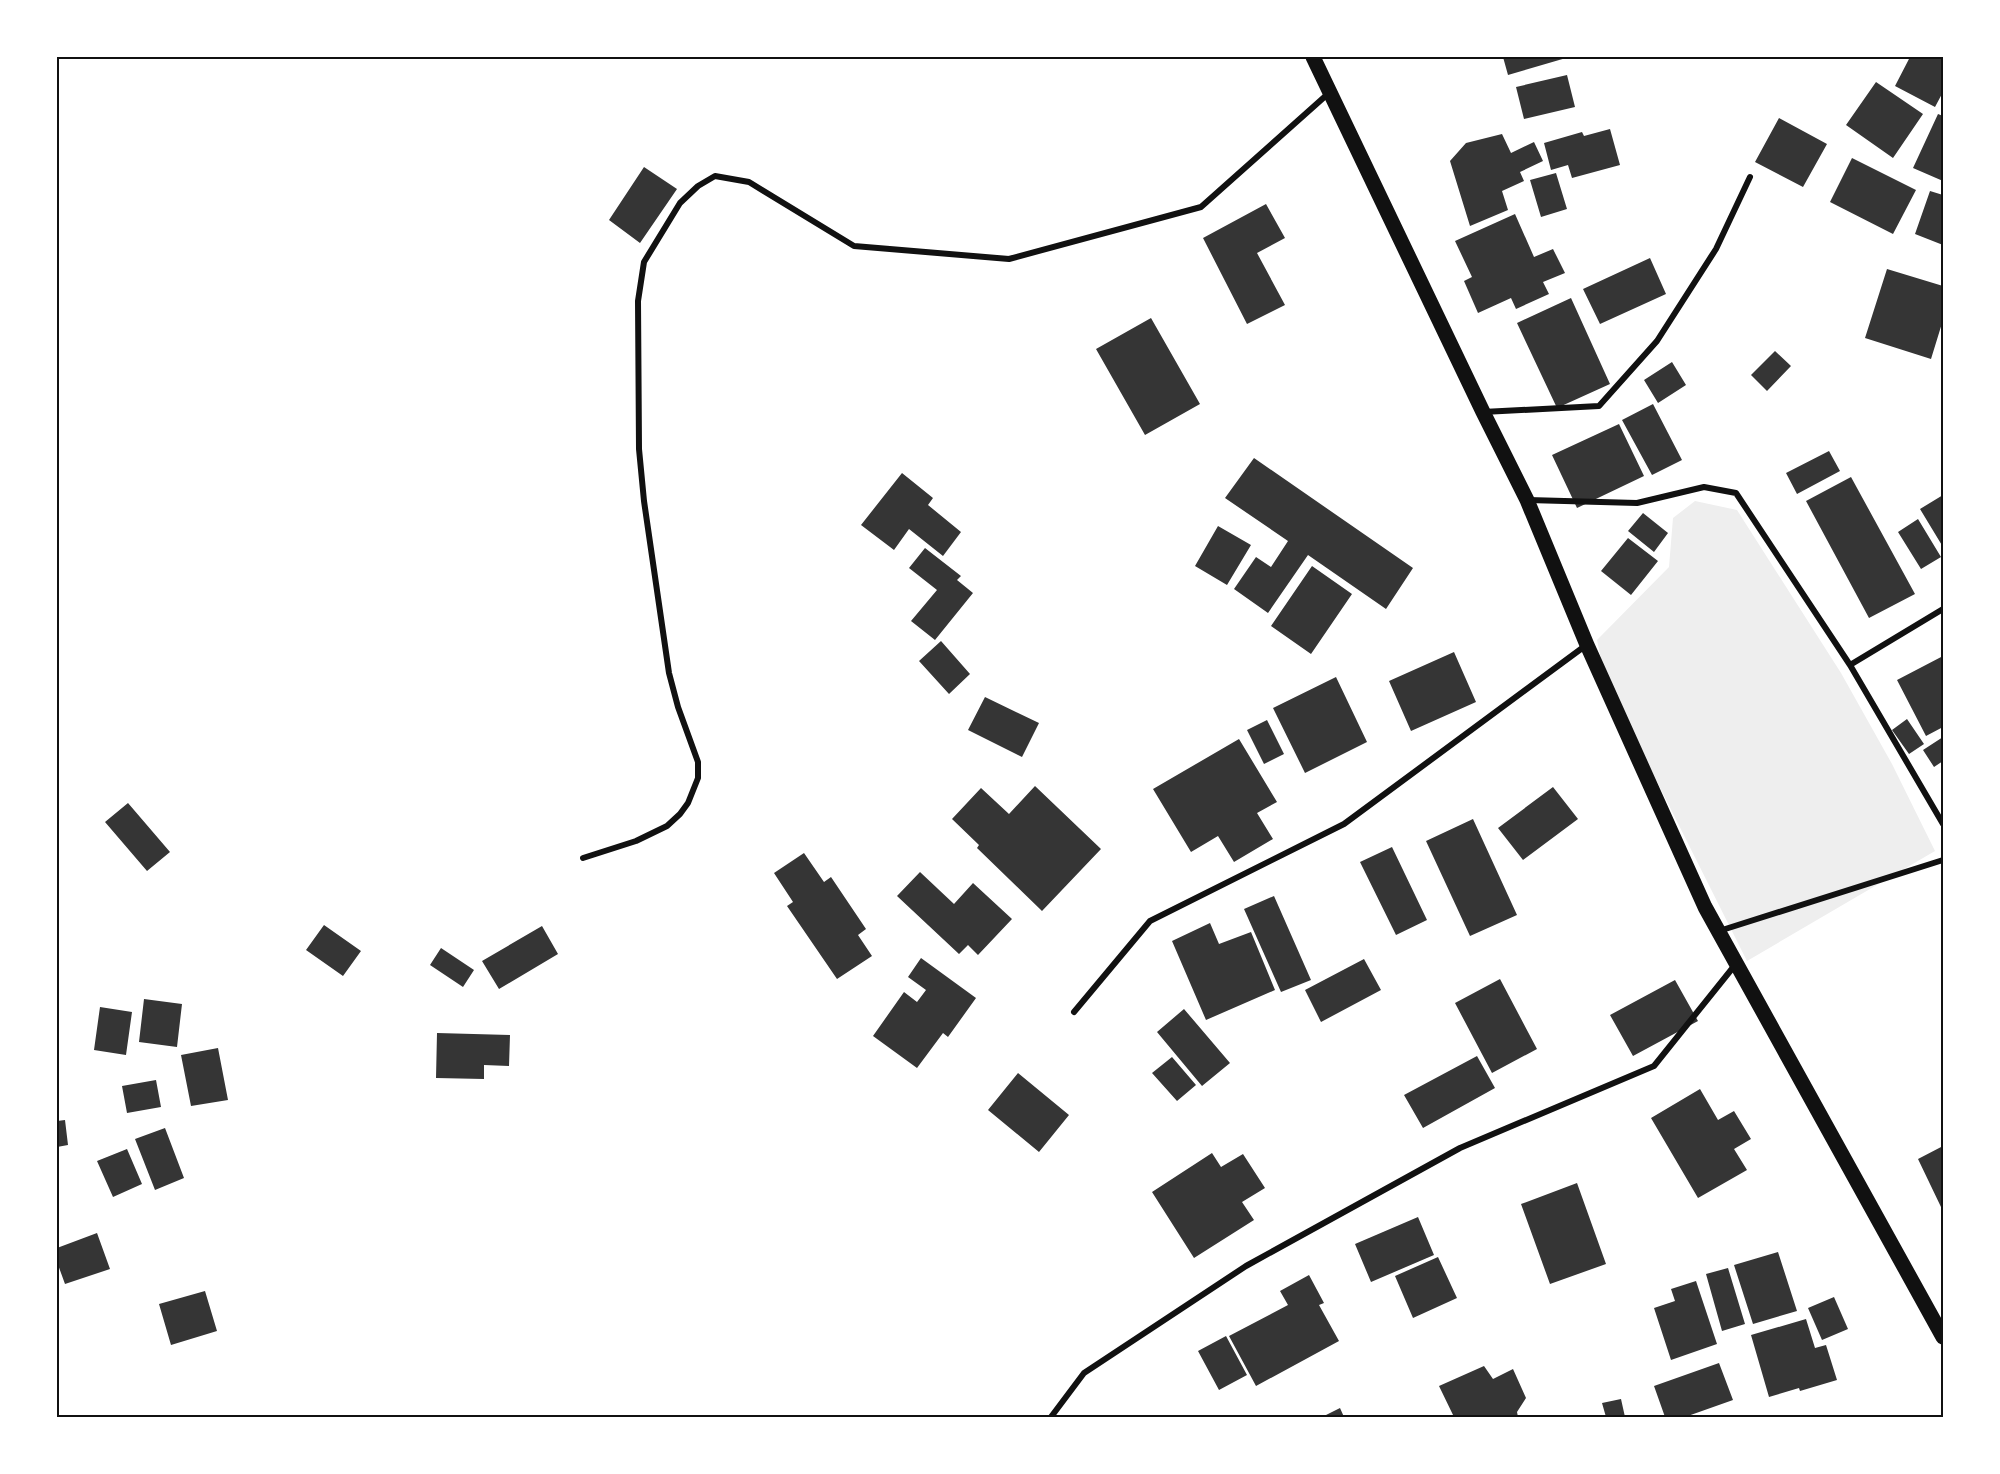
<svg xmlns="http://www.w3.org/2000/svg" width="2000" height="1474" viewBox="0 0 2000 1474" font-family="Poppins,sans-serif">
	<rect width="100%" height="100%" fill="#fff"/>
	<!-- green -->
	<path fill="#eee" d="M 1695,501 L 1737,510 L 1841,673 L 1892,764 L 1935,851 L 1747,961 L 1605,678 L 1597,640 L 1669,567 L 1673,518 Z"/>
	<!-- building -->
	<path fill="#353535" d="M 1503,57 L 1566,57 L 1566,58 L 1508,75 Z
		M 1910,57 L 1943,57 L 1943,92 L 1935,107 L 1895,86 Z
		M 1567,75 L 1575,107 L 1524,119 L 1516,87 Z
		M 1876,82 L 1923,114 L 1893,158 L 1846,125 Z
		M 1938,114 L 1943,116 L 1943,181 L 1913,168 Z
		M 1779,118 L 1827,144 L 1803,187 L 1755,162 Z
		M 1610,129 L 1620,165 L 1572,178 L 1568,165 L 1551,170 L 1544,143 L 1582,132 L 1584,136 Z
		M 1502,134 L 1511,153 L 1534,142 L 1543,161 L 1520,172 L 1524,181 L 1502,191 L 1508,210 L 1470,226 L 1450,161 L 1466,143 Z
		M 1852,158 L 1916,190 L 1893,234 L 1830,202 Z
		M 644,167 L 677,189 L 640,243 L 609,220 Z
		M 1556,173 L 1567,209 L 1541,217 L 1530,180 Z
		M 1930,191 L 1943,195 L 1943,245 L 1915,234 Z
		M 1266,204 L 1285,238 L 1257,253 L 1285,305 L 1247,324 L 1203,238 Z
		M 1515,214 L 1534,257 L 1553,249 L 1565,273 L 1543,282 L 1549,294 L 1516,309 L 1511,298 L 1478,313 L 1464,281 L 1472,277 L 1455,241 Z
		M 1650,258 L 1666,294 L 1600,324 L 1583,289 Z
		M 1887,269 L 1943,286 L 1943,320 L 1931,359 L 1865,338 Z
		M 1571,298 L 1610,384 L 1557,408 L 1517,323 Z
		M 1151,318 L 1200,404 L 1145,435 L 1096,349 Z
		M 1775,351 L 1791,366 L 1767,391 L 1751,375 Z
		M 1672,362 L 1686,385 L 1658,403 L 1644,380 Z
		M 1653,404 L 1682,460 L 1652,475 L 1622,420 Z
		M 1619,424 L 1644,476 L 1577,508 L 1552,455 Z
		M 1829,451 L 1840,471 L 1797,494 L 1786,473 Z
		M 1254,458 L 1413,568 L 1386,609 L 1308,555 L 1268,613 L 1234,589 L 1256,557 L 1271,567 L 1288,541 L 1225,498 Z
		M 902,473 L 933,498 L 928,505 L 961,532 L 943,556 L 909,529 L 894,550 L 861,525 Z
		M 1851,477 L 1915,594 L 1869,618 L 1806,501 Z
		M 1943,495 L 1943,547 L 1920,509 Z
		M 1643,513 L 1668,533 L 1654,552 L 1628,531 Z
		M 1918,519 L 1941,557 L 1921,569 L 1898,532 Z
		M 1218,526 L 1251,545 L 1227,585 L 1195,566 Z
		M 1628,538 L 1658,561 L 1631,595 L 1601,571 Z
		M 925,548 L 961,576 L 957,580 L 973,593 L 935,640 L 911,621 L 937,590 L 909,568 Z
		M 1312,566 L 1352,594 L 1311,654 L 1271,626 Z
		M 941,641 L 970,674 L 949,694 L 919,661 Z
		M 1454,652 L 1476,702 L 1411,731 L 1389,681 Z
		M 1943,656 L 1943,727 L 1926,736 L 1897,680 Z
		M 1336,677 L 1367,742 L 1305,773 L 1273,708 Z
		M 985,697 L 1039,723 L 1022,757 L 968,730 Z
		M 1907,719 L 1924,744 L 1909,754 L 1892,730 Z
		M 1267,720 L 1284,754 L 1264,764 L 1247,730 Z
		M 1943,737 L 1943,761 L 1934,767 L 1923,750 Z
		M 1239,739 L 1277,802 L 1257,813 L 1273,839 L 1234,862 L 1218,836 L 1191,852 L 1153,789 Z
		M 1035,786 L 1101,849 L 1042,911 L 977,848 L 979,845 L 952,819 L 981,788 L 1009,814 Z
		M 1553,787 L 1578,819 L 1523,860 L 1498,828 Z
		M 128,803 L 170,852 L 147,871 L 105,822 Z
		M 1473,819 L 1517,915 L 1470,936 L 1426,841 Z
		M 1392,847 L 1427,920 L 1396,935 L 1360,862 Z
		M 804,853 L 824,882 L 831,877 L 866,929 L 858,935 L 872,956 L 837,979 L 787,906 L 793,902 L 774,873 Z
		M 920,872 L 954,904 L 973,883 L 1012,919 L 978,955 L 968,945 L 959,954 L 897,896 Z
		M 1274,896 L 1311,980 L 1281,992 L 1244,909 Z
		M 1210,923 L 1219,944 L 1251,932 L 1275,990 L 1206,1020 L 1172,941 Z
		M 324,925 L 361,951 L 343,976 L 306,950 Z
		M 542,926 L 558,954 L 499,989 L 482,961 Z
		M 441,948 L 474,970 L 463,987 L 430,965 Z
		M 921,958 L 976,998 L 948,1037 L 943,1033 L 917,1068 L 873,1036 L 904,992 L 917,1002 L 926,990 L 908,977 Z
		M 1364,959 L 1381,990 L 1321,1022 L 1305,990 Z
		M 1500,979 L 1537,1049 L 1492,1073 L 1455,1003 Z
		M 1675,980 L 1698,1021 L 1633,1056 L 1610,1015 Z
		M 144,999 L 182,1004 L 177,1047 L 139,1042 Z
		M 100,1007 L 132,1012 L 126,1055 L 94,1050 Z
		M 1184,1009 L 1230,1063 L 1202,1086 L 1157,1032 Z
		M 437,1033 L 510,1035 L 509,1066 L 484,1065 L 484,1079 L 436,1078 Z
		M 218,1048 L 228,1100 L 191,1106 L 181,1055 Z
		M 1477,1056 L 1495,1088 L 1423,1128 L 1404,1095 Z
		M 1172,1057 L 1196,1085 L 1177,1101 L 1152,1073 Z
		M 1018,1073 L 1069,1115 L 1039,1152 L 988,1110 Z
		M 156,1080 L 161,1107 L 127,1113 L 122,1086 Z
		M 1700,1089 L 1718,1120 L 1734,1111 L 1751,1139 L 1734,1149 L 1747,1170 L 1698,1198 L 1651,1118 Z
		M 65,1120 L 68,1145 L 57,1147 L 57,1121 Z
		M 165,1128 L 184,1178 L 155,1190 L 135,1139 Z
		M 1943,1146 L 1943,1206 L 1941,1207 L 1918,1159 Z
		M 127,1149 L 142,1184 L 113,1197 L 97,1161 Z
		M 1212,1153 L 1221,1167 L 1243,1154 L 1265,1188 L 1242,1202 L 1254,1220 L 1194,1258 L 1152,1192 Z
		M 1577,1183 L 1606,1264 L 1550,1284 L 1521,1204 Z
		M 1418,1217 L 1434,1255 L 1371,1282 L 1355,1244 Z
		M 97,1233 L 110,1269 L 65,1284 L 57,1262 L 57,1248 Z
		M 1778,1252 L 1797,1311 L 1753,1324 L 1734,1265 Z
		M 1438,1257 L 1457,1298 L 1413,1318 L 1395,1276 Z
		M 1728,1268 L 1745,1324 L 1722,1331 L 1706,1274 Z
		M 1309,1275 L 1324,1303 L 1319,1305 L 1339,1341 L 1256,1386 L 1229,1336 L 1288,1305 L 1280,1291 Z
		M 1696,1281 L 1717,1344 L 1671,1360 L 1654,1308 L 1675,1301 L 1671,1289 Z
		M 205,1291 L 217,1331 L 171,1345 L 159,1304 Z
		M 1834,1297 L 1848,1329 L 1822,1340 L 1808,1308 Z
		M 1806,1319 L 1815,1348 L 1826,1345 L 1837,1380 L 1800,1391 L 1799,1388 L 1769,1397 L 1751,1335 Z
		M 1226,1336 L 1247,1375 L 1219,1390 L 1198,1351 Z
		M 1719,1363 L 1733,1400 L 1685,1417 L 1665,1417 L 1654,1386 Z
		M 1484,1366 L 1493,1379 L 1513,1369 L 1526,1398 L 1517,1412 L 1518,1417 L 1454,1417 L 1439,1386 Z
		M 1621,1399 L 1625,1417 L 1606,1417 L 1602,1403 Z
		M 1340,1408 L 1344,1417 L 1322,1417 Z"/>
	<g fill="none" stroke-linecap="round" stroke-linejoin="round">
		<!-- minor -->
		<path stroke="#111" stroke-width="6" d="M 1483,412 L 1599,406 L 1657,341 L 1716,249 L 1750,177
			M 1528,500 L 1637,503 L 1704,487 L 1736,493 L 1850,665 L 1943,824
			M 1850,665 L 1943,609
			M 583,858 L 636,841 L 667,826 L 680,814 L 688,803 L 698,778 L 698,762 L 678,707 L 669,673 L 644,501 L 639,449 L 638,301 L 644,262 L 680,203 L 698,186 L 715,176 L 749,182 L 854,246 L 1009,259 L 1201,207 L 1330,92
			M 1719,931 L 1943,860
			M 1074,1012 L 1150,921 L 1344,824 L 1585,646
			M 1051,1417 L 1084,1373 L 1246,1266 L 1460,1148 L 1654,1066 L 1735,965"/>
		<!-- primary -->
		<path stroke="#111" stroke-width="15" d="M 1313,57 L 1483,412 L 1527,500 L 1587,645 L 1705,907 L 1943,1337"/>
	</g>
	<!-- border -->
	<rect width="2000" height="1474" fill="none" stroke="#ffffff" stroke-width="117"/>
	<rect x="58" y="58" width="1884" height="1358" fill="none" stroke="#111" stroke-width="2"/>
</svg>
